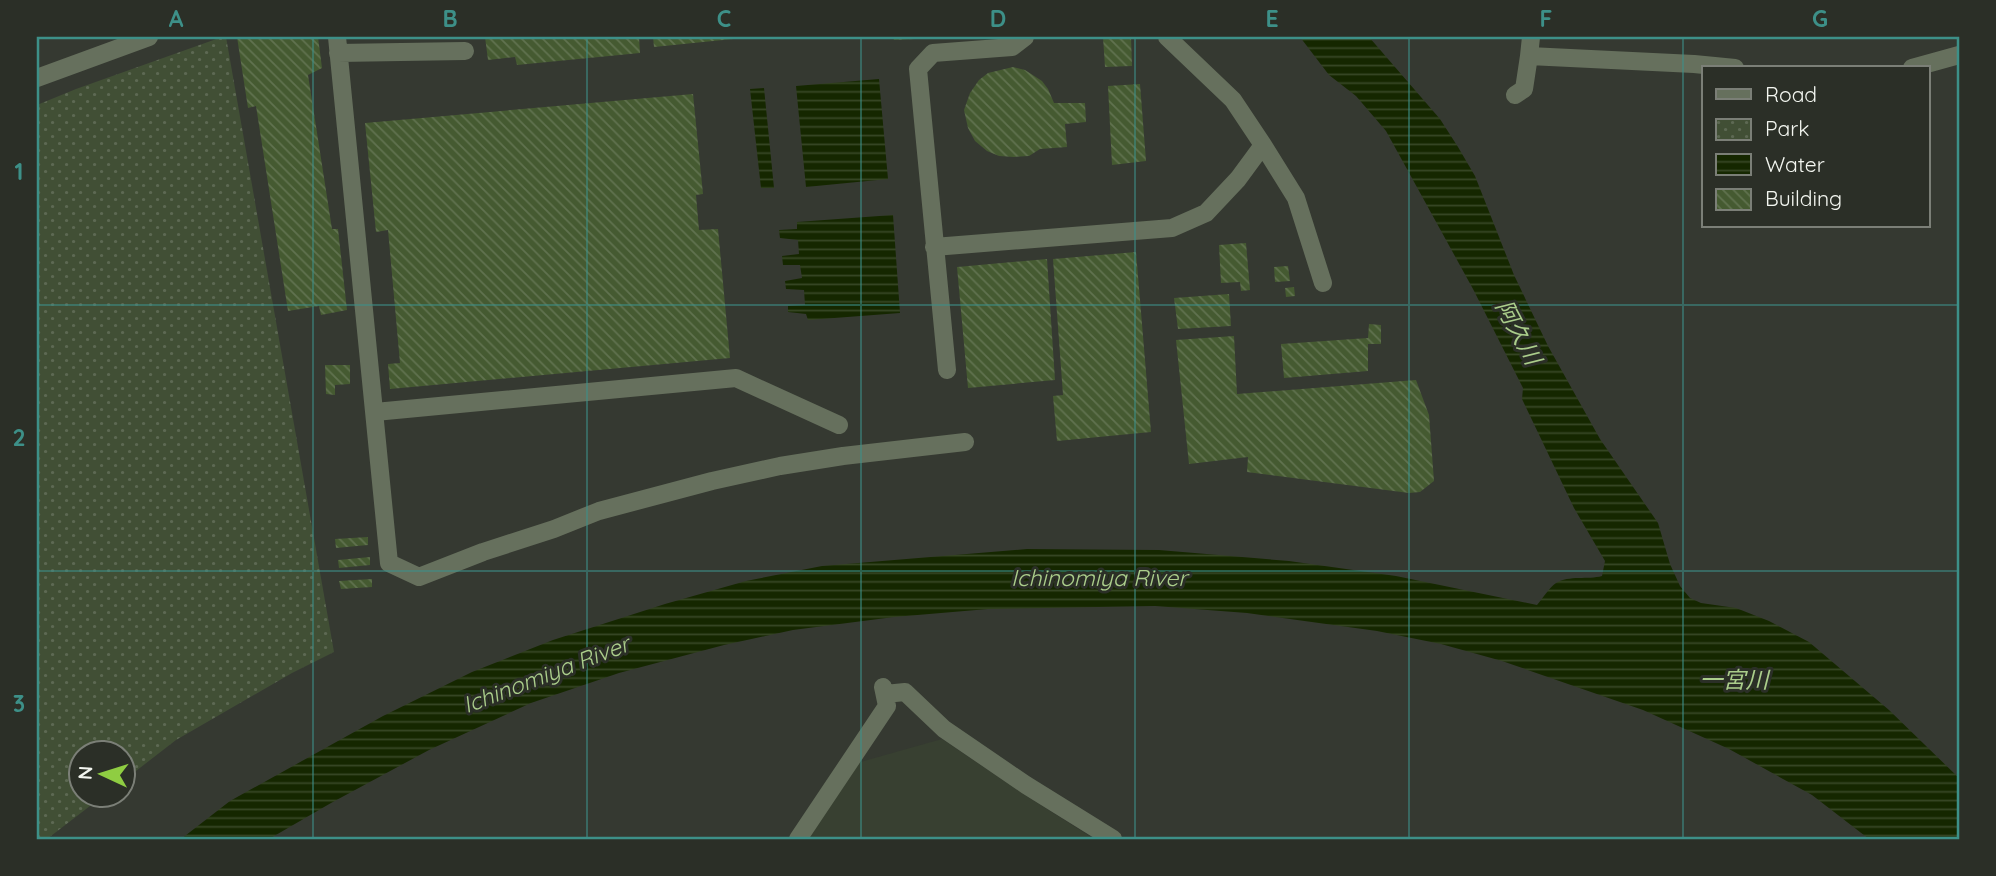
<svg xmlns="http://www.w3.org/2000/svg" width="1996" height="876" viewBox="0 0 1996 876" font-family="Quicksand,'Noto Sans JP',sans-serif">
	<defs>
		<pattern id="park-dots" width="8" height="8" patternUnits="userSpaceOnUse" patternTransform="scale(1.75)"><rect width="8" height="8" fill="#414f35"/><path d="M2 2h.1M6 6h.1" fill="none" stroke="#5d6953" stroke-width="1.8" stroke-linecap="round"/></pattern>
		<pattern id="water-rules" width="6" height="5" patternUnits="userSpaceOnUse" patternTransform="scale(1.75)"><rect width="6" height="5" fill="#152700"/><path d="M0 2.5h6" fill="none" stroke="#384726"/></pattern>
		<pattern id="building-back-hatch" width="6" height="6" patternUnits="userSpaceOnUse" patternTransform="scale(1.75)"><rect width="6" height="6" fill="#455a31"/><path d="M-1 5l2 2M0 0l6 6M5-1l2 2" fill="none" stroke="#60724f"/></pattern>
	</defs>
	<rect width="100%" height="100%" fill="#353931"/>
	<!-- built -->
	<path fill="#384031" d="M 942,739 L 1025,795 L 1094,839 L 807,839 L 857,763 Z"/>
	<!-- park -->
	<path fill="url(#park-dots)" d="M 222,37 L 226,37 L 334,652 L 292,673 L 176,740 L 123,781 L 122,754 L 80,754 L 80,796 L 103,796 L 47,839 L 37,839 L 37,105 L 76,89 Z"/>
	<!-- water -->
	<path fill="url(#water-rules)" d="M 1300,37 L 1369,37 L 1440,119 L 1458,147 L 1475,176 L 1514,275 L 1548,346 L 1600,439 L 1658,523 L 1670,564 L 1680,586 L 1690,598 L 1701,603 L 1736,608 L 1769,621 L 1809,642 L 1889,710 L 1959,778 L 1959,839 L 1869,839 L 1812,795 L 1729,749 L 1643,710 L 1502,661 L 1441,644 L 1377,631 L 1247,613 L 1155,606 L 988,609 L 894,617 L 793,630 L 724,645 L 619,673 L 531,703 L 429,750 L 331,803 L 269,839 L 181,839 L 230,801 L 383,716 L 472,672 L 553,640 L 665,604 L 746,581 L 822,566 L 1027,549 L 1159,550 L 1289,561 L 1396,576 L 1537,605 C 1543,598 1549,588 1556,583 C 1569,575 1588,580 1602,576 L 1605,561 L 1574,508 L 1522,399 L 1523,388 L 1473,289 L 1386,131 L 1356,96 L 1329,75 Z
		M 879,79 L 888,179 L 806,187 L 796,86 Z
		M 764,88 L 774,188 L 761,188 L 750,89 Z
		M 893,215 L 900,313 L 808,320 L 806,314 L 788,312 L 788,306 L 805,305 L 804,290 L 786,289 L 785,281 L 802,278 L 800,265 L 783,265 L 782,256 L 799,254 L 798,240 L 780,238 L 779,230 L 797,229 L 797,222 Z"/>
	<!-- building -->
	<path fill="url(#building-back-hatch)" d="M 237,37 L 318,37 L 322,68 L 308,75 L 332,229 L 338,229 L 347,310 L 321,315 L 319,306 L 288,311 L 256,106 L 248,108 Z
		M 485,37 L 639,37 L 640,53 L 517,65 L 515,57 L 488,60 Z
		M 653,37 L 733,37 L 733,39 L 654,47 Z
		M 893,37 L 915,37 L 915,39 L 894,40 Z
		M 1103,37 L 1131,37 L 1132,66 L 1105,67 Z
		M 1013,67 L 1025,70 L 1042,81 L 1048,89 L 1054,103 L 1085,103 L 1086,122 L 1065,124 L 1067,147 L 1040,149 L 1029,156 L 1014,157 L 999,156 L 987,151 L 975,141 L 968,128 L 964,110 L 970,93 L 979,80 L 988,73 Z
		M 1140,84 L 1146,161 L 1112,165 L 1108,86 Z
		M 693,94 L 703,194 L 696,195 L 699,230 L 718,229 L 730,358 L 390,389 L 388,364 L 400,363 L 388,230 L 376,232 L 365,123 Z
		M 1246,243 L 1250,290 L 1241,291 L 1240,282 L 1221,283 L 1219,245 Z
		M 1136,252 L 1151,432 L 1057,441 L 1053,396 L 1063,395 L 1053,259 Z
		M 1047,259 L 1055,380 L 968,388 L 957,267 Z
		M 1288,266 L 1290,281 L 1275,282 L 1274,267 Z
		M 1294,287 L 1295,296 L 1286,297 L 1285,288 Z
		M 1229,294 L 1231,326 L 1178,329 L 1174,298 Z
		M 1369,324 L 1381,325 L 1381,344 L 1368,344 L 1368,371 L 1284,378 L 1281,344 L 1368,338 Z
		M 1234,336 L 1237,394 L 1416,380 L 1429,415 L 1434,481 L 1420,492 L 1409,493 L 1247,472 L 1248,457 L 1189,464 L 1176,340 Z
		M 325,365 L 350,365 L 350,384 L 335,385 L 335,395 L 326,394 Z
		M 368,537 L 368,545 L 336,548 L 335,539 Z
		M 370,557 L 370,565 L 339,568 L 338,560 Z
		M 372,579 L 372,587 L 341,589 L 339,581 Z"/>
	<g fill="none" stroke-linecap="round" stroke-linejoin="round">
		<!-- minor -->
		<path stroke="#66705d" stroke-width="18" d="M 337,37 L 389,563 L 419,577 L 483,552 L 554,529 L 599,511 L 712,481 L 780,466 L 843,456 L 965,442
			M 1531,37 L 1529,56 L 1694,64 L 1735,68
			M 338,53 L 465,51
			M 1912,68 L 1959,55
			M 37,78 L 149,37
			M 1515,95 L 1524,89 L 1529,56
			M 1263,145 L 1296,198 L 1323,283
			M 934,247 L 1172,228 L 1206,213 L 1238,179 L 1263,145 L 1233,100 L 1167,37
			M 947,370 L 918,69 L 933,53 L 1012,47 L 1025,37
			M 375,412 L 736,378 L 839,425
			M 885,694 L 905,692 L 944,729 L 1026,785 L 1113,839
			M 798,839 L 887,706 L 883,687"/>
	</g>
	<!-- grid -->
	<path fill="none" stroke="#3d9088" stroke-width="2" stroke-opacity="0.55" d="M 313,37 L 313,839M 587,37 L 587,839M 861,37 L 861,839M 1135,37 L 1135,839M 1409,37 L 1409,839M 1683,37 L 1683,839M 37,305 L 1959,305M 37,571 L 1959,571"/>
	<g text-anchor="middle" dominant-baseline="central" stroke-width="6" stroke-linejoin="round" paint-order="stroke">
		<!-- water labels -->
		<g font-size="23" font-style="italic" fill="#abce8b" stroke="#2b2f27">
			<text transform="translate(1519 332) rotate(62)">阿久川</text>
			<text x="1099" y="577">Ichinomiya River</text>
			<text transform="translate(546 674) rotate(-21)">Ichinomiya River</text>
			<text x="1734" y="679">一宮川</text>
		</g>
	</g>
	<!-- border -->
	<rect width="1996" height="876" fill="none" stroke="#2b2f27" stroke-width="77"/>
	<!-- legend -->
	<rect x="1702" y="66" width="228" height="161" fill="#2b2f27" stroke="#7b7f77" stroke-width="2"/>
	<rect x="1716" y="89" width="35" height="10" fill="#66705d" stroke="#7b7f77" stroke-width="2"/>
	<text x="1765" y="102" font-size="21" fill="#f3f6f0">Road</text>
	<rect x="1716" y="119" width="35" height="21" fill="url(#park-dots)" stroke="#7b7f77" stroke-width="2"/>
	<text x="1765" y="136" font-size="21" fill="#f3f6f0">Park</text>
	<rect x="1716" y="154" width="35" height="21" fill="url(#water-rules)" stroke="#7b7f77" stroke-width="2"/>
	<text x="1765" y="172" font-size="21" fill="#f3f6f0">Water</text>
	<rect x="1716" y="189" width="35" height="21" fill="url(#building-back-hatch)" stroke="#7b7f77" stroke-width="2"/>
	<text x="1765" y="206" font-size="21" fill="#f3f6f0">Building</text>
	<!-- north arrow -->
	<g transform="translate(102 774) rotate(274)"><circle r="33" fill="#2b2f27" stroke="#7b7f77" stroke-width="2"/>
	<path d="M0-5L12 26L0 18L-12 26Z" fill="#8fcd42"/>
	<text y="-10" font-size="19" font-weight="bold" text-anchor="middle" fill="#f3f6f0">N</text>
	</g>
	<rect x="38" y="38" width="1920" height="800" fill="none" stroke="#3d9088" stroke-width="2.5"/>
	<g font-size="23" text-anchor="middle" font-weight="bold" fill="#3d9088">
		<text x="176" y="27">A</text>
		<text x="450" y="27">B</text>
		<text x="724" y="27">C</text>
		<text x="998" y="27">D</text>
		<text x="1272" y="27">E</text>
		<text x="1546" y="27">F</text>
		<text x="1820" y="27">G</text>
		<text x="19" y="180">1</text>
		<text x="19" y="446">2</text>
		<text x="19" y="712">3</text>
	</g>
</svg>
